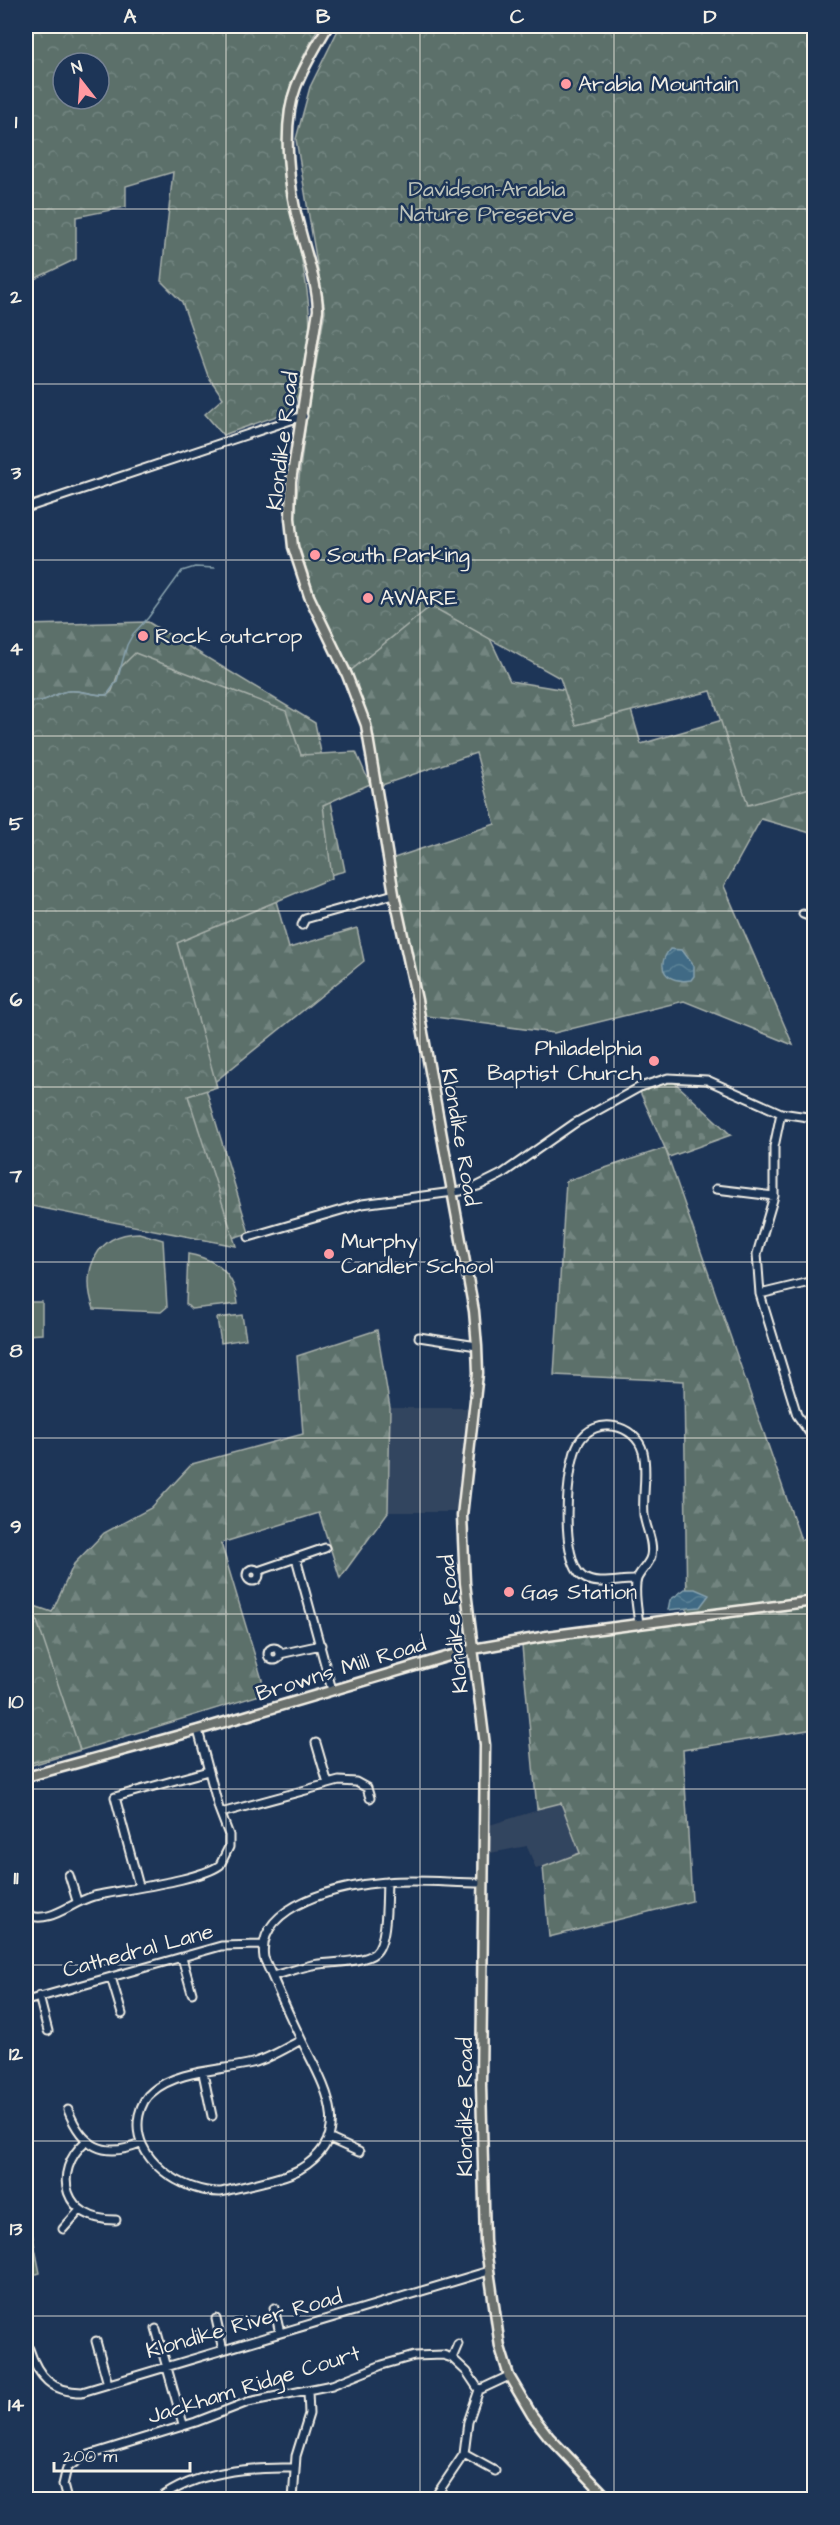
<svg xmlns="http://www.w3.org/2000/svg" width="840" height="2525" viewBox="0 0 840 2525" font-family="'Architects Daughter',sans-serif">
	<defs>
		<pattern id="forest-firs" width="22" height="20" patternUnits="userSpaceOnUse" patternTransform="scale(1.5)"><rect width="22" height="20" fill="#5b706b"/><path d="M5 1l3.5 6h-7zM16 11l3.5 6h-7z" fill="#738580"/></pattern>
		<pattern id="cemetery-stones" width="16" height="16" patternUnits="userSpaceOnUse" patternTransform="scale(1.5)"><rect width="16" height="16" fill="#5b706b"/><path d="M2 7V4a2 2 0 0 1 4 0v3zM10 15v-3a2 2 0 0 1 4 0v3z" fill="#738580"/></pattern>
		<pattern id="park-crowns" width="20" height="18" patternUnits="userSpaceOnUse" patternTransform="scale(1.5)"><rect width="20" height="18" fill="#5b706b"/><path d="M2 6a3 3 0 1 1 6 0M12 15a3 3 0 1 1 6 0" fill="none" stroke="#738580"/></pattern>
		<pattern id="water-waves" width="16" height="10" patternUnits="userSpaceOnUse" patternTransform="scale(1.5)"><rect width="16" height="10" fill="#3f6b85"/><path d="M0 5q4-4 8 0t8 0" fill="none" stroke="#5b8196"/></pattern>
	</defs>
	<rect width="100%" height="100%" fill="#1d3557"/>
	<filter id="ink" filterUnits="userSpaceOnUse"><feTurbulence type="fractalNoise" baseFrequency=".0167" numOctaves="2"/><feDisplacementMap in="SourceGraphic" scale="12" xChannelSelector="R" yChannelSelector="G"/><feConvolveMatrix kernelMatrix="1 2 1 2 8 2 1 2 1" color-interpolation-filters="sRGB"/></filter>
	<g filter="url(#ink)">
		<!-- built -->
		<path fill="#33445e" d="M 390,1408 L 475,1408 L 459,1512 L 388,1512 Z
			M 561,1803 L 580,1853 L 536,1869 L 527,1846 L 485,1854 L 483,1827 Z"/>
		<!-- green -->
		<path fill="#5b706b" stroke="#a8b0aa" stroke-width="1.5" d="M 139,1233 L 163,1240 L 167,1307 L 161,1312 L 94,1309 C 81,1272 94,1234 139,1233 Z
			M 188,1254 C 217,1259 235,1274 238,1304 L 191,1309 L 186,1304 Z
			M 26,1302 L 42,1302 L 42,1334 L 26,1335 Z"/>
		<!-- forest -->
		<path fill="url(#forest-firs)" stroke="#a8b0aa" stroke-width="1.5" d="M 296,549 L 478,613 L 510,681 L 628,700 L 641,744 L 746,713 L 814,676 L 814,834 L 761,819 L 724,886 L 793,1045 L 684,1001 L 554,1033 L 420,1015 L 391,859 L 495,824 L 476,753 L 382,785 L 350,680 L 312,606 Z
			M 148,622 L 315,723 L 345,871 L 273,890 L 289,948 L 357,928 L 364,961 L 206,1089 L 249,1233 L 232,1238 L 26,1194 L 26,625 Z
			M 665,1148 L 801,1540 L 814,1538 L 814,1729 L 683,1750 L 692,1901 L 549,1937 L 543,1867 L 580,1853 L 561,1803 L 537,1809 L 521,1635 L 687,1614 L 684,1381 L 554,1375 L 566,1181 Z
			M 377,1330 L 390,1408 L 388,1512 L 340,1578 L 319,1513 L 221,1543 L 266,1693 L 26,1767 L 26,1603 L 52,1612 L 74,1564 L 104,1533 L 151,1508 L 192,1464 L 303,1434 L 297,1356 Z
			M 26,2203 L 40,2273 L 26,2277 Z"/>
		<!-- cemetery -->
		<path fill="url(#cemetery-stones)" stroke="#a8b0aa" stroke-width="1.5" d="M 673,1081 L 731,1135 L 669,1157 L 640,1092 Z"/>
		<!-- park -->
		<path fill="url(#park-crowns)" stroke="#a8b0aa" stroke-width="1.5" fill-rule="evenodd" d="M 26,26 L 319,26 C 307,49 285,89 284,115 C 283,141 286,180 291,206 C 304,275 326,344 291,411 L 223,435 L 205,414 L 223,398 L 208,376 L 182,302 L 161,281 L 173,172 L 126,186 L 126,207 L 76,217 L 76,259 L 26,283 ZM 63,63 L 99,63 L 99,99 L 63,99 Z
			M 340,26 L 814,26 L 814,787 L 748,805 L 711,691 L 576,725 L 560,678 L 431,606 L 350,671 L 323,621 L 293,527 L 306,421 L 325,311 L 296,139 L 310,87 Z
			M 135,653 L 286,711 L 301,755 L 356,752 L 370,784 L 323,805 L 332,878 L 177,943 L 217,1087 L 188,1096 L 236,1246 L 26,1205 L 26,700 C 45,706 52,693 68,691 C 81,689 93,696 107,695 L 112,691 L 120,668 Z
			M 242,1315 L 246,1339 L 221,1343 L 217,1318 Z
			M 26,1588 L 80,1750 L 26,1764 Z"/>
		<!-- water -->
		<path fill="url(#water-waves)" stroke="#87a1ad" stroke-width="1.5" d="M 670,949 L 682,950 L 694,966 L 694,976 L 691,980 C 667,984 654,968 670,949 Z
			M 685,1589 L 695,1589 L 709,1595 L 700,1607 L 668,1610 L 670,1600 Z"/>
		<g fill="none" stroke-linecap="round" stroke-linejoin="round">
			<!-- stream -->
			<path stroke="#87a1ad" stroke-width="1.5" d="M 26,700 C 45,706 52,693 68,691 C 81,689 93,696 107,695 L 117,681 L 127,645 L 133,634 L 148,618 L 182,571 L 195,567 L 215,568"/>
			<!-- minor casing -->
			<g stroke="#f4f1e8" stroke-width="11">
				<path id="minor" d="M 26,508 L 303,416
					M 803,914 L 814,918
					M 302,925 L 305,919 L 394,894
					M 781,1113 L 774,1147 L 774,1196 L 757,1254 L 760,1294 L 797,1415 L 814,1439
					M 716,1189 L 774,1196
					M 249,1237 L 362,1204 L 461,1191 L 478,1186 L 502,1174 L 575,1123 L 640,1087 L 668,1078 L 707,1080 L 781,1113 L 814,1118
					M 760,1294 L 814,1281
					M 419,1337 L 477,1346
					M 810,1507 L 814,1499
					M 296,1558 L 332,1690
					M247 1575a6 6 0 1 1 12 0a6 6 0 1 1-12 0Z
					M 258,1571 L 325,1548
					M 636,1580 C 620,1579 597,1587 583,1577 C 559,1561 566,1464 579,1442 C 595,1415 636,1424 643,1452 C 648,1472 642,1495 644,1515 C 646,1529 654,1542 651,1556 C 649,1565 640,1571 637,1579 C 633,1591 638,1612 639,1625
					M268 1654a6 6 0 1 1 12 0a6 6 0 1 1-12 0Z
					M 280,1654 L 321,1645
					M 316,1743 L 328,1784
					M 221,1813 L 339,1781 L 356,1782 L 367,1788 L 370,1798
					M 69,1875 L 77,1901
					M 139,1886 L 115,1797 L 208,1771
					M 26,1915 C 52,1924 69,1903 94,1896 C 124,1889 198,1881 220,1865 L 229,1847 L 229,1835 L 219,1809 L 198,1730
					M 182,1958 L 192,1993
					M 272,1976 C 285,1973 299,1968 312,1965 C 327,1962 364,1963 375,1953 C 388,1942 386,1898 387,1882
					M 111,1977 L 122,2014
					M 39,1996 L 48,2031
					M 26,2001 L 221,1946 L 262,1945
					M 301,2040 C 286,2048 269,2059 252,2063 C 220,2071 177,2070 152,2092 C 144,2098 141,2106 139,2115 C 130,2159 183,2193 221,2192 C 242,2186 284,2179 300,2169 C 359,2134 321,2081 300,2037 C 287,2011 276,1985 264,1958 C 255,1903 345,1885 386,1882 C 417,1879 451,1883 482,1883
					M 203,2073 L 212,2116
					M 68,2110 C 82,2146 103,2159 140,2144
					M 328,2138 L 359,2152
					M 86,2141 C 50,2173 65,2221 116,2220
					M 63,2229 L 80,2210
					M 274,2308 L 280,2333
					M 216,2319 L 223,2350
					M 156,2329 L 183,2424
					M 96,2341 L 108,2384
					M 29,2349 C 38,2377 52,2392 82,2392 L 489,2271
					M 452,2358 L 458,2344
					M 464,2454 L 495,2471
					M 67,2500 L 63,2485 L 67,2468 L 82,2457 L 196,2422 L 248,2402 L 332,2385 L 382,2365 L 414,2356 L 443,2355 L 452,2358 L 467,2372 L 479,2390
					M 158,2500 C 196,2471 248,2467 294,2468
					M 293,2500 L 296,2456 L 309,2414 L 308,2391
					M 433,2500 L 464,2454 L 468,2422 L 479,2390 L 509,2376"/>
			</g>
			<!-- major casing -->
			<g stroke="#f4f1e8" stroke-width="13">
				<path id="major" d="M 328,26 C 317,45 304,66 296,87 C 281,126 289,190 300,229 C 307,257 317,282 318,310 L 291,481 L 290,518 L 293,547 L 309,596 L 347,675 L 366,725 L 394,894 L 417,1000 L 474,1311 L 477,1346 L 478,1373 L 462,1516 L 465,1583 L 485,1745 L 481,2085 L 485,2242 L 500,2347 L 509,2376 L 532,2415 L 549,2437 L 610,2500
					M 26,1777 L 198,1730 L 473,1649 L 547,1636 L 814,1601"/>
			</g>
			<!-- minor -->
			<use href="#minor" stroke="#1d3557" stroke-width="7"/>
			<!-- major -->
			<use href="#major" stroke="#6b706d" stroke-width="8"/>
		</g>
	</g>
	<!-- grid -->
	<path fill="none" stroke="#f4f1e8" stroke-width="1.5" stroke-opacity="0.55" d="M 226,26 L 226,2500M 420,26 L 420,2500M 614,26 L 614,2500M 26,209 L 814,209M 26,384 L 814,384M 26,560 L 814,560M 26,736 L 814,736M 26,911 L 814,911M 26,1087 L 814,1087M 26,1262 L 814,1262M 26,1438 L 814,1438M 26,1614 L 814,1614M 26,1789 L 814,1789M 26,1965 L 814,1965M 26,2141 L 814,2141M 26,2316 L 814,2316"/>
	<!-- markers -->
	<g fill="#ff9aa2" stroke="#1d3557" stroke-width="2">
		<circle cx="566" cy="84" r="6"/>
		<circle cx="315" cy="555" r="6"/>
		<circle cx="368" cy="598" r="6"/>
		<circle cx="143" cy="636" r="6"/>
		<circle cx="654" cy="1061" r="6"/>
		<circle cx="329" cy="1254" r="6"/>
		<circle cx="509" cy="1592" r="6"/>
	</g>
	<g text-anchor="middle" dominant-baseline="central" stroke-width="5" stroke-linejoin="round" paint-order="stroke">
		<!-- poi labels -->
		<g font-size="22" fill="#f4f1e8" stroke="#1d3557" text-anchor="start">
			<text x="578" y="84">Arabia Mountain</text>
			<text x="327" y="555">South Parking</text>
			<text x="380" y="598">AWARE</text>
			<text x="155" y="636">Rock outcrop</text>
			<text x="642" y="1048" text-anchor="end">Philadelphia<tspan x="642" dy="25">Baptist Church</tspan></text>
			<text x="341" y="1241">Murphy<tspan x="341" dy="25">Candler School</tspan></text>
			<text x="521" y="1592">Gas Station</text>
		</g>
		<!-- park labels -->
		<g font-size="22" fill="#bec4bc" stroke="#1d3557">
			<text x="487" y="189">Davidson-Arabia<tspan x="487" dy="25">Nature Preserve</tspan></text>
		</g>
		<!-- street labels -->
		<g font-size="22" fill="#f4f1e8" stroke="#1d3557">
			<text transform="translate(283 441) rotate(-83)">Klondike Road</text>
			<text transform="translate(460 1137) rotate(80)">Klondike Road</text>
			<text transform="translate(454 1624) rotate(-96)">Klondike Road</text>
			<text transform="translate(341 1669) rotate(-17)">Browns Mill Road</text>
			<text transform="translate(138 1951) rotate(-15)">Cathedral Lane</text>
			<text transform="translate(465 2107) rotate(-90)">Klondike Road</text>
			<text transform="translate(244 2324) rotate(-16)">Klondike River Road</text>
			<text transform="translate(254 2385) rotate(-17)">Jackham Ridge Court</text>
		</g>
	</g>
	<!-- margin -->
	<rect width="840" height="2525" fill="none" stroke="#1d3557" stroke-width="66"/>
	<!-- north arrow -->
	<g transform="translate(81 81) rotate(343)"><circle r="28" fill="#1d3557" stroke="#738091" stroke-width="1.5"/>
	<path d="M0-4.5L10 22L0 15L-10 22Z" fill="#ff9aa2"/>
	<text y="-9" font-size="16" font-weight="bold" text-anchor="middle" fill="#f4f1e8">N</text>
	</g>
	<!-- scale -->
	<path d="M54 2462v9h136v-9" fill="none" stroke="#f4f1e8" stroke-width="3"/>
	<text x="63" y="2462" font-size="18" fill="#f4f1e8" stroke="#1d3557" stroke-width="4.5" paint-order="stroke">200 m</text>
	<rect x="33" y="33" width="774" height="2459" fill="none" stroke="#f4f1e8" stroke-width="2"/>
	<g font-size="20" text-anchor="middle" font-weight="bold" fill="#f4f1e8">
		<text x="130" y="23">A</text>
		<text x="323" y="23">B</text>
		<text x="517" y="23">C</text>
		<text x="710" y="23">D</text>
		<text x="16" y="128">1</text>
		<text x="16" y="303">2</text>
		<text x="16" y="479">3</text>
		<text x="16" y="655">4</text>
		<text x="16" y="830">5</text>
		<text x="16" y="1006">6</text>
		<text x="16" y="1182">7</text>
		<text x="16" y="1357">8</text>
		<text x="16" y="1533">9</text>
		<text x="16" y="1708">10</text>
		<text x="16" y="1884">11</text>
		<text x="16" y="2060">12</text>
		<text x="16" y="2235">13</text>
		<text x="16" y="2411">14</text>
	</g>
</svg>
